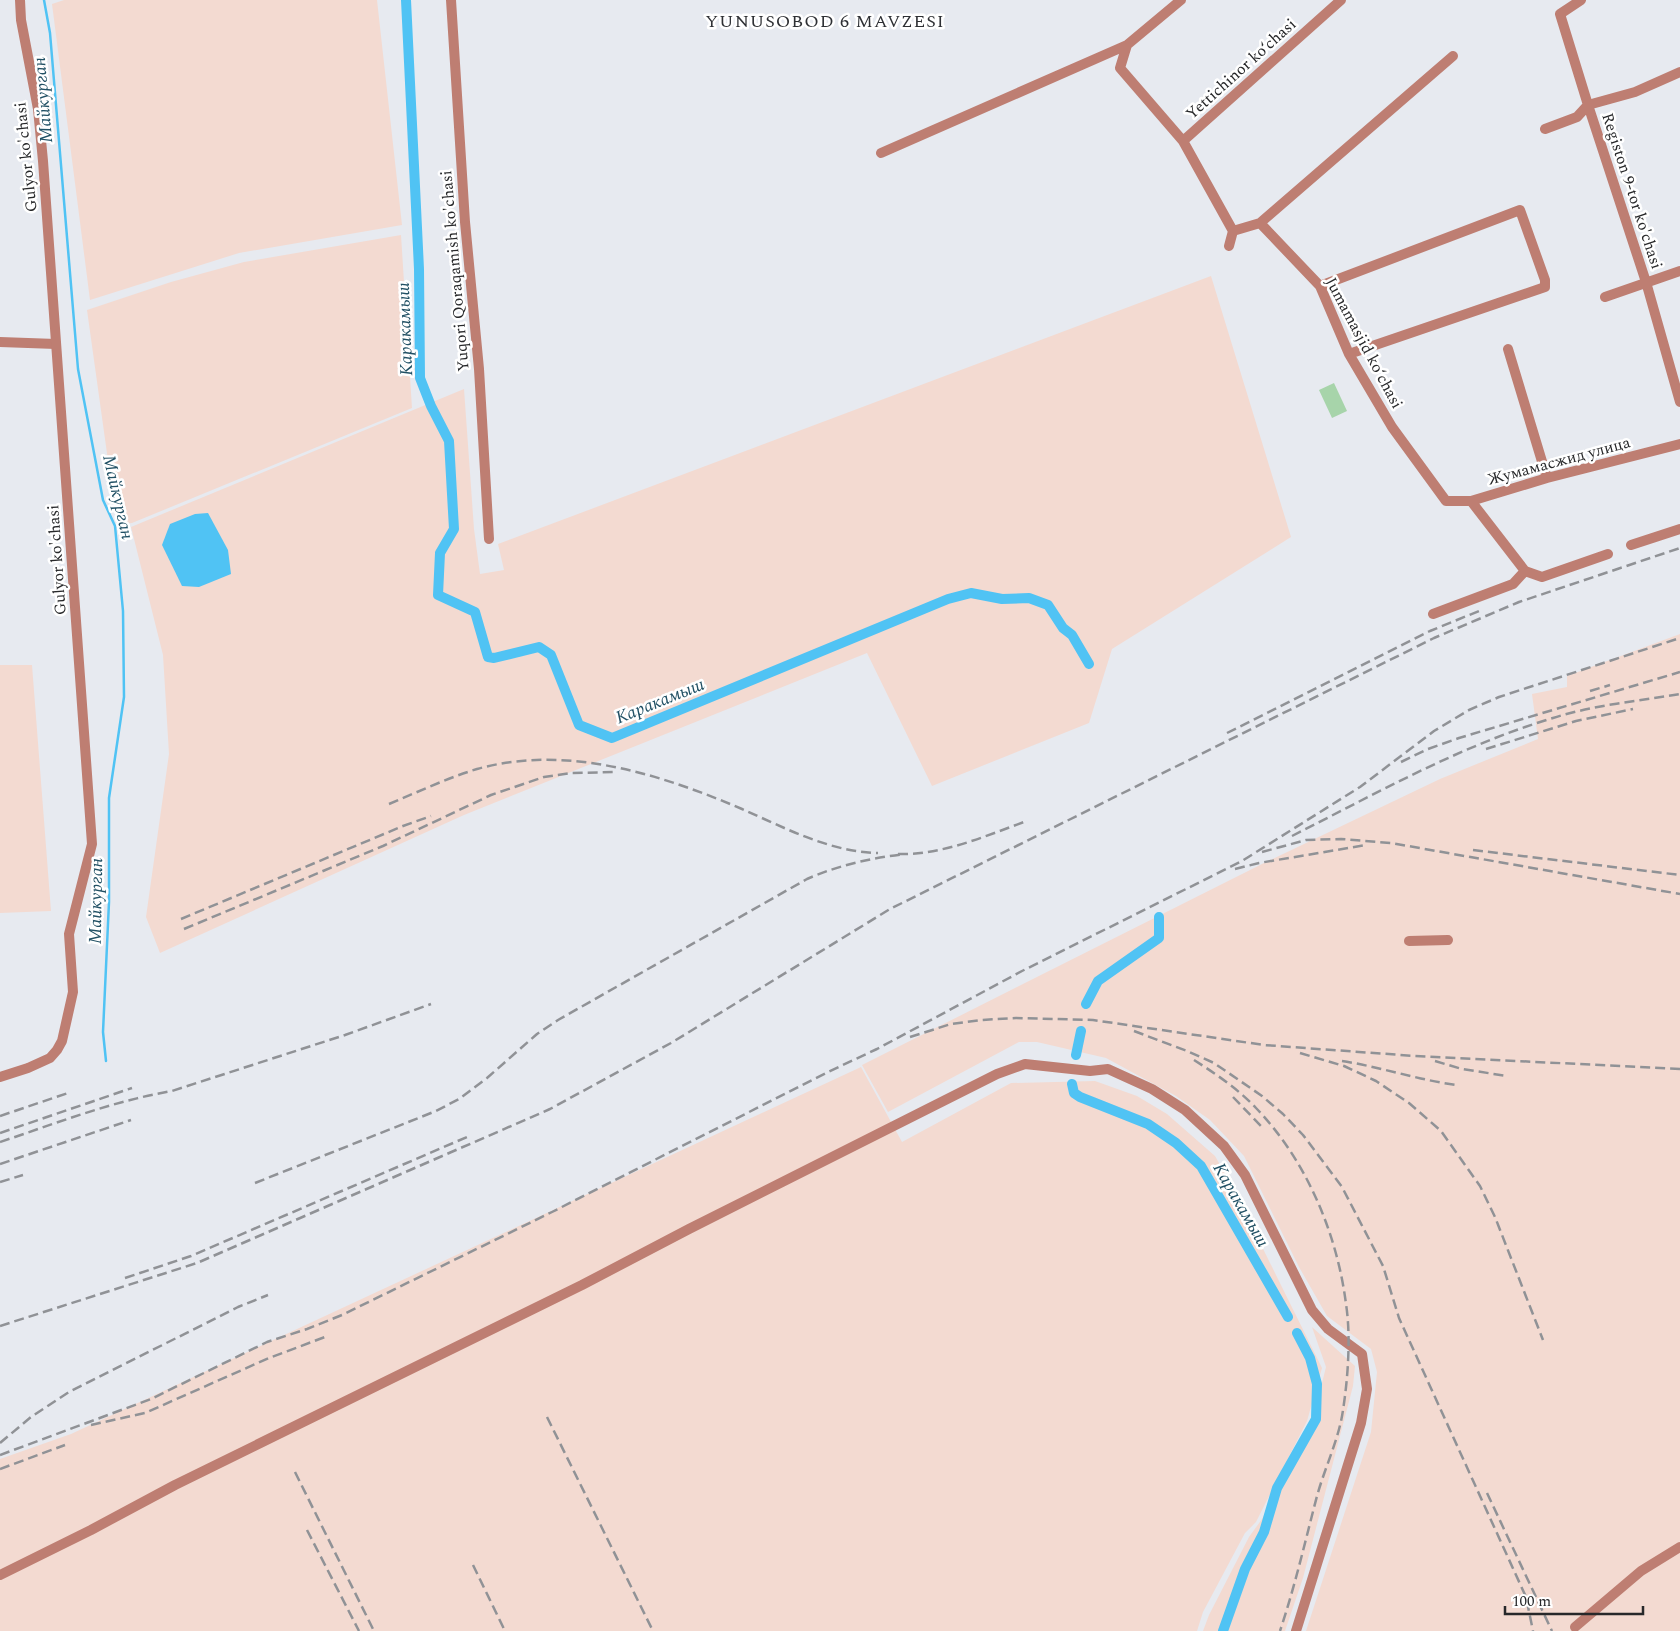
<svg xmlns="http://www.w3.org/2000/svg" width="1680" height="1631" viewBox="0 0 1680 1631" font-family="Spectral,serif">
	<rect width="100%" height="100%" fill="#e7eaf0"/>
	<!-- industrial -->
	<path fill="#f3dad1" d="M 64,0 L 377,0 L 402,225 L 239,253 L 90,300 L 52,4 Z
		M 401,235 L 412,408 L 132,523 L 117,525 L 87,310 L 171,282 L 244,262 Z
		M 1211,276 L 1291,537 L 1112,649 L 1089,723 L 932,786 L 867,653 L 464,815 L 160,953 L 146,917 L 169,754 L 163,655 L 131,527 L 464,389 L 474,529 L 480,574 L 504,570 L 498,544 Z
		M 1680,634 L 1680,1631 L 1306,1631 L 1371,1432 L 1377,1372 L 1371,1349 L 1327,1316 L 1299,1267 L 1244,1156 L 1210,1120 L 1176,1096 L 1106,1058 L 1037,1042 L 1019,1042 L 888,1112 L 862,1065 L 1264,863 L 1440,779 L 1538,739 L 1532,694 L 1567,687 L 1567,676 Z
		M 0,665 L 32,665 L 51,911 L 0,913 Z
		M 861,1067 L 902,1142 L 1011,1083 L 1095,1081 L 1137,1096 L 1167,1114 L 1215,1156 L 1231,1184 L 1322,1368 L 1307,1421 L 1256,1522 L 1245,1533 L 1203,1612 L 1197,1631 L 0,1631 L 0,1459 L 71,1434 Z
		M 1312,1327 L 1355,1366 L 1353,1386 L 1303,1578 L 1285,1631 L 1203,1631 L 1209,1615 L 1249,1537 L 1262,1519 L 1313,1419 L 1326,1367 Z"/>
	<!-- green -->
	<path fill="#a7d4aa" d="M 1334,383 L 1347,411 L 1332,418 L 1319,390 Z"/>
	<!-- water -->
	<path fill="#50c3f4" d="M 208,513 L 228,550 L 231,574 L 199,587 L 182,586 L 162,545 L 170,524 L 195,514 Z"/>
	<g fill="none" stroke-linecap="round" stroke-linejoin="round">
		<!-- stream -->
		<path stroke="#50c3f4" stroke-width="2.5" d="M 44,0 L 50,33 L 78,369 L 103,500 L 115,526 L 123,611 L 124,697 L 109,798 L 109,902 L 103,1032 L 106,1061"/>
		<!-- canal -->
		<path stroke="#50c3f4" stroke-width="10" d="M 406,0 L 419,269 L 420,378 L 431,406 L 449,441 L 454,529 L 440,553 L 438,595 L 475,612 L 488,657 L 494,658 L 539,647 L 551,655 L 579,725 L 612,738 L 948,599 L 971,593 L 1002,599 L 1029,598 L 1048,605 L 1063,628 L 1072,635 L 1089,664
			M 1086,1004 L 1098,981 L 1159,938 L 1159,917
			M 1076,1055 L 1081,1031
			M 1072,1084 L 1074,1093 L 1080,1097 L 1148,1124 L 1176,1143 L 1201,1166 L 1288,1317
			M 1223,1631 L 1245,1569 L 1264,1532 L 1277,1488 L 1316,1419 L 1317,1384 L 1310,1358 L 1297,1333"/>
		<!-- minor -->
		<path stroke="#be7e72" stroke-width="10" d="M 451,0 L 465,222 L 479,369 L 489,539
			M 1181,0 L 1127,45 L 1120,68 L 1183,141 L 1233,231
			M 1581,0 L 1560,14 L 1588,105 L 1646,282 L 1680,402
			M 1588,105 L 1635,92 L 1680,72
			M 1545,129 L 1577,117 L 1588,105
			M 1183,141 L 1341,0
			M 881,153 L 1127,45
			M 1260,223 L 1453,56
			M 1233,231 L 1260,223 L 1320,286 L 1349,354 L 1392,427 L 1446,501 L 1471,501 L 1547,478 L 1680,444
			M 1229,246 L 1233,231
			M 1320,286 L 1520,210 L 1545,280 L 1545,287 L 1349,354
			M 1605,297 L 1680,271
			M 0,342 L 56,344
			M 1508,349 L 1547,478
			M 1471,501 L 1525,571 L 1542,577 L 1608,554
			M 1631,545 L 1680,529
			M 1433,614 L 1513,584 L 1525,571
			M 1409,941 L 1448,940
			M 0,1575 L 91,1530 L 175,1485 L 582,1285 L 689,1229 L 997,1074 L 1025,1064 L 1090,1071 L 1108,1069 L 1152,1089 L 1185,1110 L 1224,1146 L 1245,1175 L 1312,1310 L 1328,1329 L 1362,1354 L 1367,1389 L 1361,1423 L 1296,1631
			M 1575,1627 L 1641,1571 L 1680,1547"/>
		<!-- tertiary -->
		<path stroke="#be7e72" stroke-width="10" d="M 0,1077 L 28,1068 L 50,1058 L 57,1050 L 62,1041 L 73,992 L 69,934 L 92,844 L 43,161 L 38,109 L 21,20 L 20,0"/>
		<!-- rail -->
		<path stroke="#909296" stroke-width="2.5" stroke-dasharray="10 5" stroke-linecap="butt" d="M 1590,691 L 1610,685
			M 1227,733 L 1430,631 L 1479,611
			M 1486,749 L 1576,721 L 1633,709
			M 1401,762 L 1428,749 L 1459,738 L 1680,672
			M 389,804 C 418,792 447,778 477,769 C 566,744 660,774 742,809 C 785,828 830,852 878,853
			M 1292,836 C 1377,793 1462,745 1553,718 C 1594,705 1638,701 1680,694
			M 1473,850 L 1680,875
			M 1262,852 L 1306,840 L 1341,839 L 1391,843 L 1680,894
			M 898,854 C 942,855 983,837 1024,822
			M 1235,869 L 1259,863 L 1366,845
			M 181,919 L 403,826 L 431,816
			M 184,929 L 383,846 L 491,795 L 544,777 L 572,773 L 616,772
			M 1134,1031 L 1187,1051 L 1214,1063 L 1262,1096 L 1283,1114 L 1303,1135 L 1342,1187 L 1383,1266 L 1399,1318 L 1526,1597 L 1533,1631
			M 910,1037 L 951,1024 L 981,1020 L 1016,1018 L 1093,1020 L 1264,1045 L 1415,1056 L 1680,1069
			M 1300,1053 L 1344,1066 L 1376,1081 L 1409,1103 L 1441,1131 L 1480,1186 L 1495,1217 L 1543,1340
			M 1194,1060 C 1216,1074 1238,1089 1256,1108 C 1306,1160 1337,1233 1346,1304 C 1351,1336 1348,1378 1343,1410 C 1339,1439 1325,1467 1317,1496 C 1305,1542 1295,1586 1280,1631
			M 1342,1061 C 1381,1067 1418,1080 1457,1085
			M 1435,1061 L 1462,1069 L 1507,1076
			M 1233,1097 L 1261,1126
			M 0,1116 L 68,1093
			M 0,1133 L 132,1088
			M 0,1142 C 57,1123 113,1101 172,1091 L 345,1035 L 431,1004
			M 0,1164 L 131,1120
			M 0,1182 L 23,1175
			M 255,1183 L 436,1111 L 459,1099 L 487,1078 L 537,1034 L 558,1020 L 807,879 C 839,865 871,858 905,854
			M 125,1278 L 191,1256 L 467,1137
			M 0,1326 L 197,1263 L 550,1109 L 671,1043 L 890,909 L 1434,638 L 1519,602 L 1680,548
			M 547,1417 L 653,1631
			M 91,1425 L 145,1413 L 269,1358 L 325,1337
			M 0,1443 L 31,1417 L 69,1392 L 238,1307 L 268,1295
			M 0,1455 L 151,1399 L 267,1342 L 307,1329 L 342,1315 L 552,1212 L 828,1072 L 877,1049 L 1022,971 L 1242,861 L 1360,787 L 1434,731 L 1469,710 L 1499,697 L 1680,638
			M 0,1469 L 65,1445
			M 295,1472 L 374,1631
			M 1487,1493 L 1552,1631
			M 307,1530 L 359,1631
			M 473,1565 L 505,1631"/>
	</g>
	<g text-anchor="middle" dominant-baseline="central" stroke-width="5" stroke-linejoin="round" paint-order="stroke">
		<!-- street labels -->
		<g font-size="16" fill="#27282a" stroke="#fff">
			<text transform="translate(1241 69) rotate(-42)">Yettichinor ko‘chasi</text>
			<text transform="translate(26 157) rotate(-96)">Gulyor ko'chasi</text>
			<text transform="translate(1632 191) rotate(72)">Registon 9-tor ko'chasi</text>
			<text transform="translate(455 271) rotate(-95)">Yuqori Qoraqamish ko'chasi</text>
			<text transform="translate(1364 343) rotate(62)">Jumamasjid koʻchasi</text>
			<text transform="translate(1559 461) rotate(-15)">Жумамасжид улица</text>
			<text transform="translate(57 560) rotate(-94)">Gulyor ko'chasi</text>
		</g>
		<!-- neighbourhood labels -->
		<g font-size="18" letter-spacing="1" fill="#2e3034" stroke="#fff">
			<text x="825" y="21">YUNUSOBOD 6 MAVZESI</text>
		</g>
		<!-- water labels -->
		<g font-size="18" font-style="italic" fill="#215064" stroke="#fff">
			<text transform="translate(43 100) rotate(-95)">Майкурган</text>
			<text transform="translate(405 329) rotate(-92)">Каракамыш</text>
			<text transform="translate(118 497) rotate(77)">Майкурган</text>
			<text transform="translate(660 701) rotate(-22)">Каракамыш</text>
			<text transform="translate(96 901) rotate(-89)">Майкурган</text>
			<text transform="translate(1241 1205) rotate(60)">Каракамыш</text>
		</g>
	</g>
	<!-- scale -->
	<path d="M1505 1606v8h138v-8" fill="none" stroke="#27282a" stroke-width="2.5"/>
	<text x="1512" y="1606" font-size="15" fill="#27282a" stroke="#ffffff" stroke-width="4" paint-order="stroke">100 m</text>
</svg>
